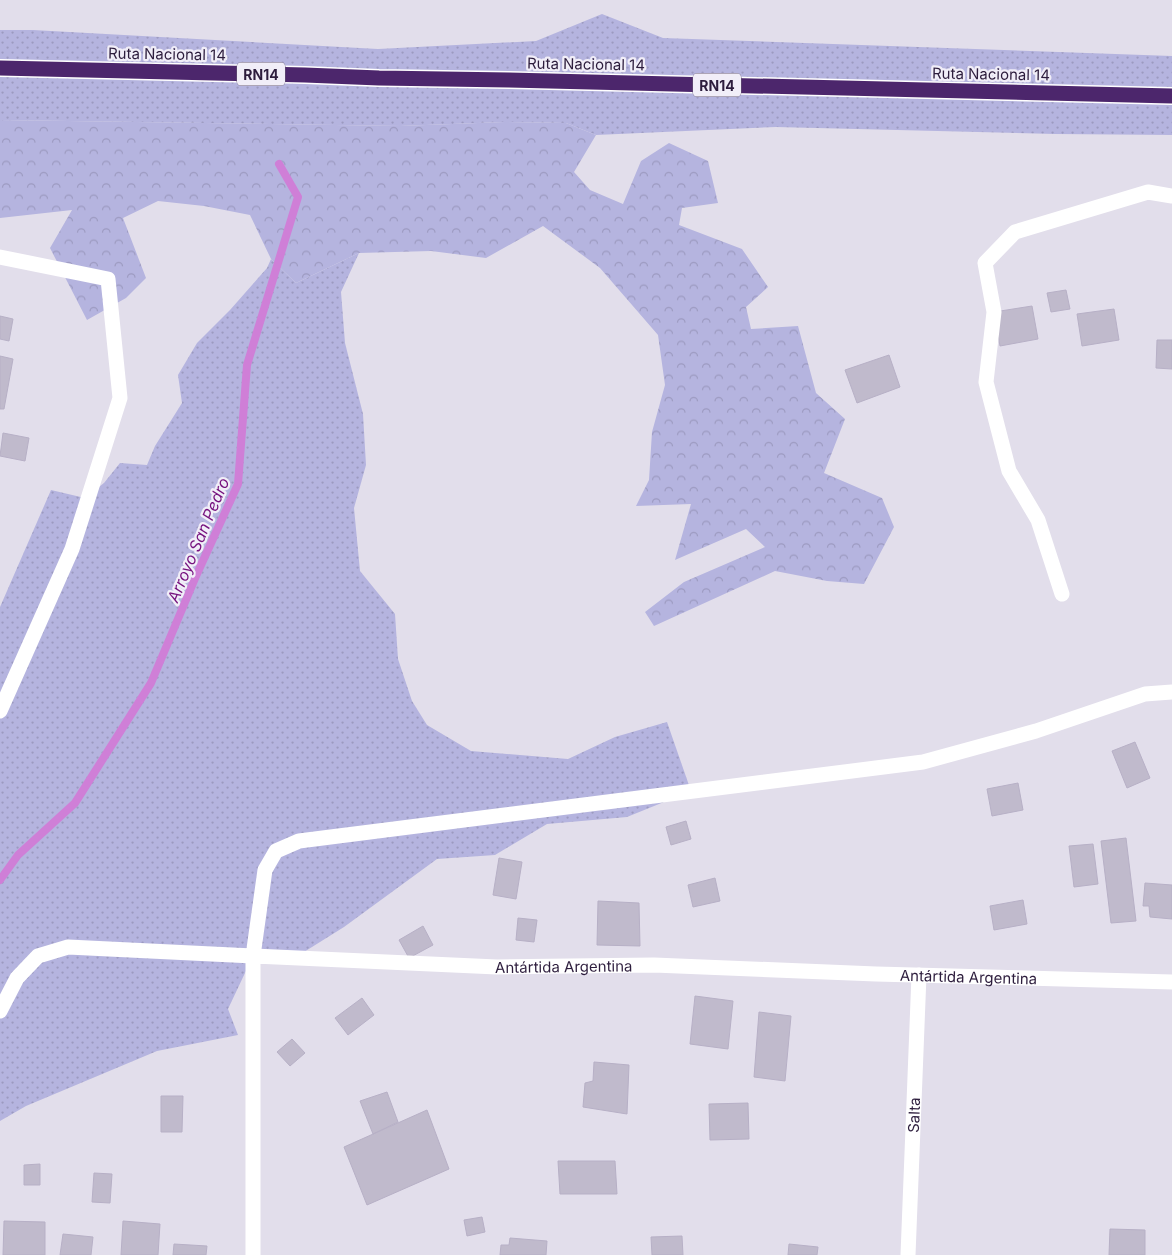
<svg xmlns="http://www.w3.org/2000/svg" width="1172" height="1255" viewBox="0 0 1172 1255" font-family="Inter,sans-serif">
	<defs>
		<pattern id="grass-dots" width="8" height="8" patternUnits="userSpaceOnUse" patternTransform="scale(1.25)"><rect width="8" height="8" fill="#b5b4df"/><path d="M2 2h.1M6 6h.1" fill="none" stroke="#9c9ac0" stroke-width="1.8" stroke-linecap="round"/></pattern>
		<pattern id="forest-crowns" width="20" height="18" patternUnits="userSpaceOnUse" patternTransform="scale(1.25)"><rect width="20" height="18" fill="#b5b4df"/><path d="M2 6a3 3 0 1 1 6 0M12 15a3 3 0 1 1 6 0" fill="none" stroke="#9c9ac0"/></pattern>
	</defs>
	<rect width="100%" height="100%" fill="#e2deeb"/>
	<!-- grass -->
	<path fill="url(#grass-dots)" d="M 602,14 L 663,38 L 1172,56 L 1172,135 L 1055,134 L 776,127 L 596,135 L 566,123 L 504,122 L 400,126 L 0,120 L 0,30 L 33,30 L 378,49 L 536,41 Z
		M 359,253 L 341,292 L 345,343 L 363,414 L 366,465 L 354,508 L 360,571 L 395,614 L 398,659 L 412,701 L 427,725 L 471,751 L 568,759 L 615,737 L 667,722 L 691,791 L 627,817 L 547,824 L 495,855 L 437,859 L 344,927 L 304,952 L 253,956 L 228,1009 L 238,1035 L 157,1051 L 26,1106 L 0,1121 L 0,607 L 51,490 L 85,498 L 104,483 L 120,463 L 147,465 L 155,446 L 182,403 L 178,375 L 197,343 L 230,310 L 267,268 L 271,259 L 296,283 Z"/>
	<!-- forest -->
	<path fill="url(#forest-crowns)" d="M 0,120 L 400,126 L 504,122 L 566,123 L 596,135 L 574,172 L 590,190 L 623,204 L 641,161 L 669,143 L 708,161 L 718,203 L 682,208 L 679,225 L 742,249 L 768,287 L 746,307 L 751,329 L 798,326 L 816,393 L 845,419 L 824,473 L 882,498 L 894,527 L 864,584 L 827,581 L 775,571 L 654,626 L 645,612 L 684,582 L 765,547 L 746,529 L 675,560 L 691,504 L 636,506 L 649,480 L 652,432 L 665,385 L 658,335 L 600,268 L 543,226 L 486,258 L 431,251 L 359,253 L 296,283 L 271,259 L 250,215 L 204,206 L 158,201 L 123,218 L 146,278 L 126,298 L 87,320 L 50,248 L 72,210 L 0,218 Z"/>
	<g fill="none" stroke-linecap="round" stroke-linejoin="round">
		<!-- stream -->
		<path stroke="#cf7fd7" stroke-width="8" d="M 0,880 L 18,855 L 75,803 L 151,683 L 196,576 L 238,484 L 247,365 L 298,197 L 279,164"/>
	</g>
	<!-- building -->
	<path fill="#c0bacc" stroke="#b7b0c6" d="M 1066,290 L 1070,309 L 1051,312 L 1047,293 Z
		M 1032,306 L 1038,339 L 1000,346 L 994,312 Z
		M 1114,309 L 1119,340 L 1082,346 L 1077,314 Z
		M 0,316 L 13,319 L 9,341 L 0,339 Z
		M 1157,340 L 1172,340 L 1172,369 L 1156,368 Z
		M 889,355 L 900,387 L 857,403 L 845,370 Z
		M 0,356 L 13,359 L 4,409 L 0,409 Z
		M 3,433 L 29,438 L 25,461 L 0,456 Z
		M 1135,742 L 1150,778 L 1127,788 L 1112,751 Z
		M 1018,783 L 1023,810 L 992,816 L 987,789 Z
		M 686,821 L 691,839 L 671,845 L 666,827 Z
		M 1126,838 L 1136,921 L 1111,923 L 1101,841 Z
		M 1093,844 L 1098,884 L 1074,887 L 1069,846 Z
		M 499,858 L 522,862 L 516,899 L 493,895 Z
		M 715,878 L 720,901 L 693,907 L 688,885 Z
		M 1145,883 L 1172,885 L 1172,919 L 1150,917 L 1149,906 L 1143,906 Z
		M 1023,900 L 1027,924 L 994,930 L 990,906 Z
		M 598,901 L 639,903 L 640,946 L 597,945 Z
		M 518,918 L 537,920 L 534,942 L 516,940 Z
		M 423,926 L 433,945 L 409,958 L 399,940 Z
		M 695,996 L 733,1001 L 728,1049 L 690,1044 Z
		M 362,998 L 374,1015 L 348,1035 L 335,1018 Z
		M 759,1012 L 791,1016 L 785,1081 L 754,1077 Z
		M 292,1039 L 305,1053 L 290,1066 L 277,1052 Z
		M 594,1062 L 629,1065 L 627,1114 L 583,1107 L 585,1083 L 593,1081 Z
		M 387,1092 L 398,1122 L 373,1134 L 360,1101 Z
		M 161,1096 L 183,1096 L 182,1132 L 161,1132 Z
		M 748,1103 L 749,1139 L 710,1140 L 709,1104 Z
		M 427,1110 L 449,1169 L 367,1205 L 344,1147 Z
		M 558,1161 L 615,1161 L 617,1194 L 560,1194 Z
		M 40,1164 L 40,1185 L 24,1185 L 24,1165 Z
		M 94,1173 L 112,1174 L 110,1203 L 92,1202 Z
		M 482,1217 L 485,1232 L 467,1236 L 464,1220 Z
		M 4,1221 L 45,1222 L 45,1255 L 3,1255 Z
		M 123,1221 L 160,1224 L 158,1255 L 121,1255 Z
		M 1110,1229 L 1145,1230 L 1145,1255 L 1109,1255 Z
		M 63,1234 L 93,1237 L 91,1255 L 60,1255 Z
		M 682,1236 L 683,1255 L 652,1255 L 651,1237 Z
		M 510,1238 L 547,1241 L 546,1255 L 500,1255 L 501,1245 L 509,1245 Z
		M 174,1244 L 207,1246 L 206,1255 L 173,1255 Z
		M 789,1244 L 818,1247 L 817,1255 L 788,1255 Z"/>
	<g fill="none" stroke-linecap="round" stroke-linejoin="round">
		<!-- highway casing -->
		<g stroke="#fff" stroke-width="18">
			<path id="highway" d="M 0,68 L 305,75 L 379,78 L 509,80 L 1172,96"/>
		</g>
		<!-- minor -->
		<g stroke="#fff" stroke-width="15">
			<path d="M 0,257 L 108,279 L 120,398 L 72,549 L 0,711"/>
			<path d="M 1062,594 L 1038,520 L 1009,471 L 986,382 L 994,312 L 985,263 L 1015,232 L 1148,192 L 1172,196"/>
			<path d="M 0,1011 L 17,978 L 38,956 L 68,947 L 253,956 L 265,870 L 276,851 L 299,841 L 923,762 L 1036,731 L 1145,694 L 1172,692"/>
			<path id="s1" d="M 253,1255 L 253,956 L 497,967 L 654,965 L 876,974 L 1172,982"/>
			<path id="s2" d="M 908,1255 L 919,975"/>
		</g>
		<!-- highway -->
		<use href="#highway" stroke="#4c266c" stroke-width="15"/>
	</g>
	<g text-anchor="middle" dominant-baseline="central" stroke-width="4.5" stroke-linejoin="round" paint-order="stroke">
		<!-- shield labels -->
		<g fill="#f1eef8" stroke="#685c75" stroke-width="1">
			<rect x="237" y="62.5" width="48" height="23" rx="4"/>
			<rect x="693" y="73.5" width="48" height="23" rx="4"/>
		</g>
		<g font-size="14" font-weight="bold" fill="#2d1d3d">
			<text x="261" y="74">RN14</text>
			<text x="717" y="85">RN14</text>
		</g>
		<!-- street labels -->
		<g font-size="15" fill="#2d1d3d" stroke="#f1eef8">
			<text transform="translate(167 54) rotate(1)">Ruta Nacional 14</text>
			<text transform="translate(586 64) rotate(1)">Ruta Nacional 14</text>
			<text transform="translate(991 74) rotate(1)">Ruta Nacional 14</text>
			<text stroke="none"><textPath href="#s1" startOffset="610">Antártida Argentina</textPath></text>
			<text stroke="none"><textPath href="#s1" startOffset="1015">Antártida Argentina</textPath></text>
			<text stroke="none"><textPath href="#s2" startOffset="140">Salta</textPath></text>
		</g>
		<!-- water labels -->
		<g font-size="16" font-style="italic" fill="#76127e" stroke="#f1eef8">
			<text transform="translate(198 540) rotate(-67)">Arroyo San Pedro</text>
		</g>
	</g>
</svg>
